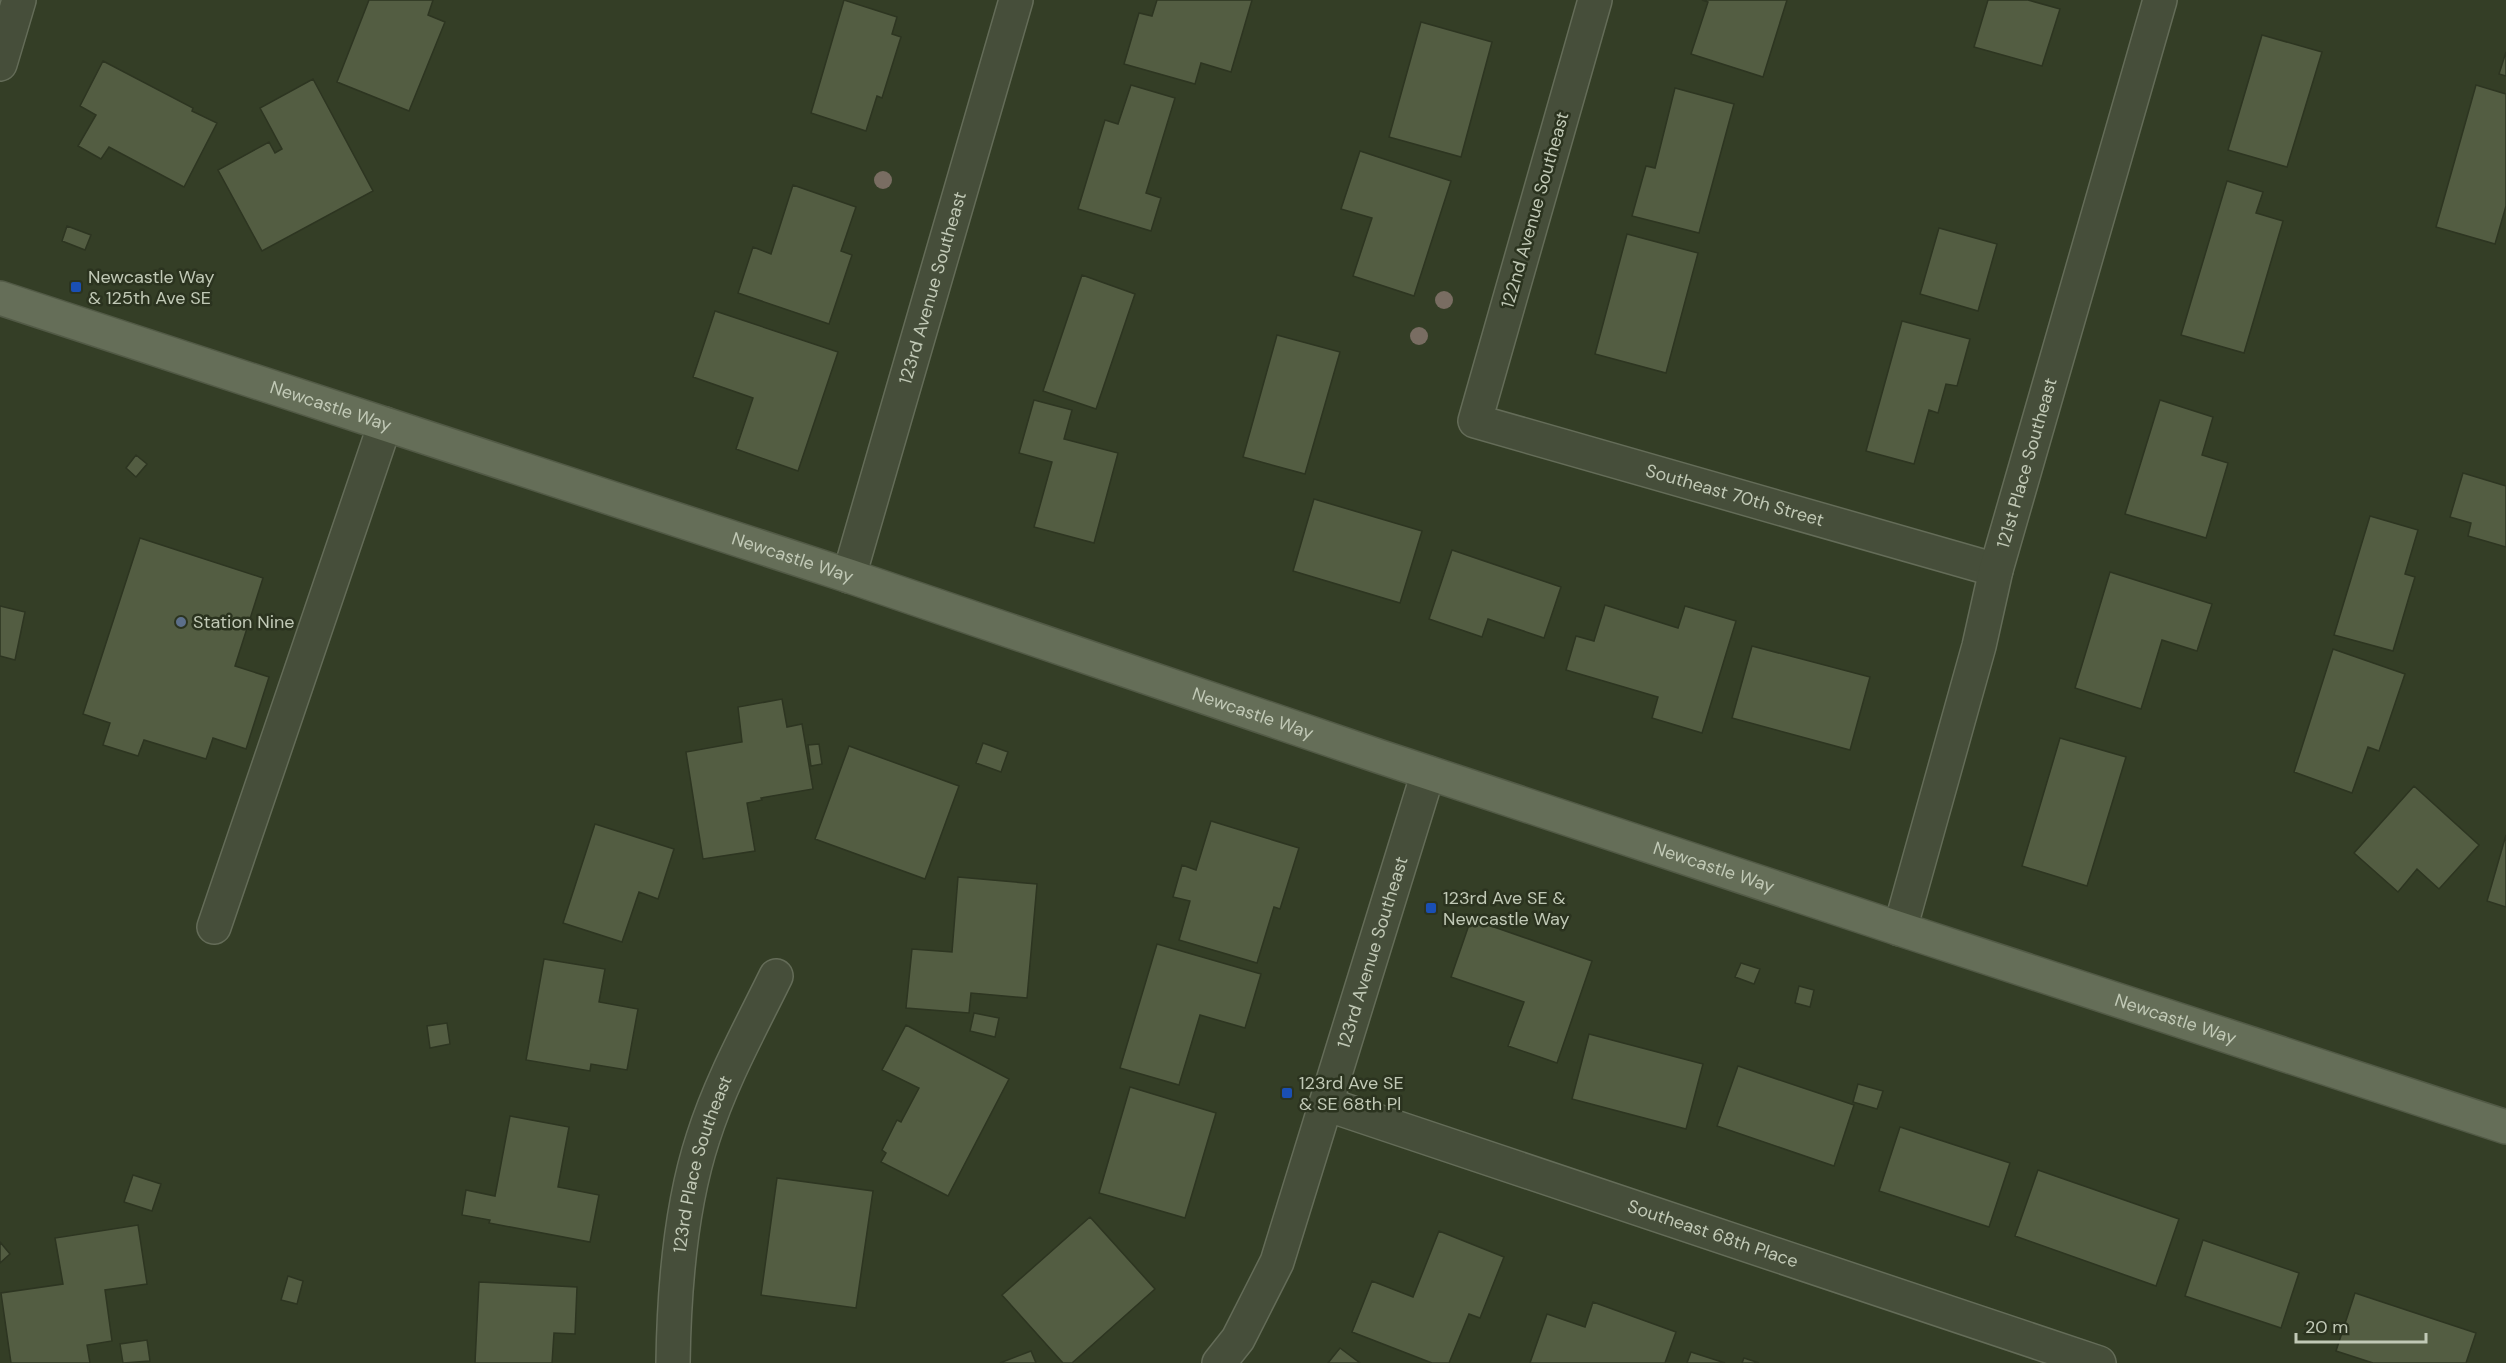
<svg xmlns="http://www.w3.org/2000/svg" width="2506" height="1363" viewBox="0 0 2506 1363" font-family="'DM Sans',sans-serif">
	<rect width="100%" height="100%" fill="#343e26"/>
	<!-- building -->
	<path fill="#535d42" stroke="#2d3521" stroke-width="1.5" d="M 369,0 L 433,0 L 428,15 L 445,22 L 409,111 L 337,82 Z
		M 844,0 L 897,17 L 892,34 L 901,37 L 882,98 L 877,96 L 866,131 L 811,113 Z
		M 1157,0 L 1252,0 L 1231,72 L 1201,63 L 1195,84 L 1124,64 L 1139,13 L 1152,16 Z
		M 1702,0 L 1787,0 L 1763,77 L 1691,54 L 1708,2 Z
		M 1988,0 L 2028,0 L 2060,9 L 2042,66 L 1974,47 Z
		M 1421,22 L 1492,42 L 1461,157 L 1389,137 Z
		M 2262,35 L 2322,52 L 2287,167 L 2228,150 Z
		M 2506,52 L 2506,76 L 2499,74 Z
		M 103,61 L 193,108 L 192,111 L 217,123 L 184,187 L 109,147 L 101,159 L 78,146 L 96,115 L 80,106 Z
		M 313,79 L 373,191 L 262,251 L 218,170 L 269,142 L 275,153 L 282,149 L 260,108 Z
		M 1131,85 L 1175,98 L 1146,193 L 1161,198 L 1151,231 L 1078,209 L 1105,120 L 1118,124 Z
		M 2476,85 L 2506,94 L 2506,206 L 2495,244 L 2436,227 Z
		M 1675,88 L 1734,104 L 1699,233 L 1632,216 L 1646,166 L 1655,168 Z
		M 1360,151 L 1451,181 L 1414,296 L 1353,276 L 1372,218 L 1341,209 Z
		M 2227,181 L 2263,192 L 2256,213 L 2283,221 L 2244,353 L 2181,335 Z
		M 793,185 L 856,207 L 841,251 L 852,255 L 829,324 L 738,293 L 753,247 L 771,254 Z
		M 67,226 L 91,235 L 85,250 L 62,241 Z
		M 1939,228 L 1997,244 L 1978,311 L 1920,294 Z
		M 1627,234 L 1698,253 L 1666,373 L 1595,354 Z
		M 1082,275 L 1135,294 L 1096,409 L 1043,391 Z
		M 715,311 L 838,352 L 798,471 L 736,449 L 753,398 L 693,377 Z
		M 1902,321 L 1970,339 L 1957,386 L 1946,384 L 1938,413 L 1929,410 L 1914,464 L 1866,451 Z
		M 1277,335 L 1340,352 L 1305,474 L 1243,457 Z
		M 1034,400 L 1072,410 L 1064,439 L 1118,453 L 1094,543 L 1034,527 L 1052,462 L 1019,453 Z
		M 2160,400 L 2213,417 L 2202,455 L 2228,463 L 2206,538 L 2125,514 Z
		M 136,455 L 147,464 L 136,477 L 126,468 Z
		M 2463,473 L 2506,486 L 2506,547 L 2468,536 L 2471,523 L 2450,517 Z
		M 1314,499 L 1422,531 L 1400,603 L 1293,571 Z
		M 2370,516 L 2418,530 L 2405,574 L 2415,577 L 2393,651 L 2334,635 Z
		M 140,538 L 263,578 L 235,666 L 269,677 L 246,749 L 213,738 L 206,759 L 144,740 L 138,756 L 103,745 L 110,723 L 83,714 Z
		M 1452,550 L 1561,587 L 1544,638 L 1488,619 L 1482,637 L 1429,619 Z
		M 2110,572 L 2212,604 L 2197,651 L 2162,640 L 2141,709 L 2075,688 Z
		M 1605,605 L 1678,628 L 1685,606 L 1736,621 L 1702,733 L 1652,718 L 1658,697 L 1566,670 L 1576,636 L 1594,641 Z
		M 0,606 L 25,612 L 15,660 L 0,656 Z
		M 1752,646 L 1870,677 L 1850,750 L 1732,718 Z
		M 2333,649 L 2405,674 L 2379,751 L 2368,747 L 2352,793 L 2294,772 Z
		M 782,699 L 787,727 L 802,724 L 813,789 L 761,798 L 762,800 L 747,803 L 755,851 L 703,859 L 686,752 L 742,742 L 738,707 Z
		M 2060,738 L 2126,757 L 2087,886 L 2022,866 Z
		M 983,743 L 1008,752 L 1001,772 L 976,763 Z
		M 819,744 L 822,764 L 811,766 L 808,745 Z
		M 849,746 L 959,786 L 925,879 L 815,839 Z
		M 2414,786 L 2479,845 L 2439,889 L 2417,869 L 2398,892 L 2354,853 Z
		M 1211,821 L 1299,848 L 1280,909 L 1274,907 L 1257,963 L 1179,940 L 1190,901 L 1173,897 L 1182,865 L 1196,870 Z
		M 595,824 L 674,849 L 658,899 L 639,892 L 622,942 L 563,923 Z
		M 2506,835 L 2506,907 L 2487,901 Z
		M 958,877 L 1037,884 L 1027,998 L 971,993 L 969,1013 L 906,1008 L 912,949 L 952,952 Z
		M 1471,919 L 1592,961 L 1557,1063 L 1508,1046 L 1524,1002 L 1451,977 Z
		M 1157,944 L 1261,974 L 1245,1028 L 1200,1015 L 1179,1085 L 1120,1068 Z
		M 544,959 L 605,969 L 599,1002 L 638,1009 L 627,1070 L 591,1064 L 590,1071 L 526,1060 Z
		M 1741,963 L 1760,969 L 1754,984 L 1735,977 Z
		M 1799,986 L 1814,990 L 1810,1007 L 1795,1003 Z
		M 974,1013 L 999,1018 L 995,1037 L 970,1031 Z
		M 447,1023 L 450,1044 L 430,1048 L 427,1026 Z
		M 906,1025 L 1009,1079 L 948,1196 L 881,1162 L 886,1153 L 882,1150 L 897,1120 L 901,1122 L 919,1088 L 882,1070 Z
		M 1589,1034 L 1703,1064 L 1686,1129 L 1572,1099 Z
		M 1738,1066 L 1854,1105 L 1834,1166 L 1717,1126 Z
		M 1858,1084 L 1883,1091 L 1877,1109 L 1853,1102 Z
		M 1130,1087 L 1216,1113 L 1185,1218 L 1099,1193 Z
		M 510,1116 L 569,1127 L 558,1187 L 599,1195 L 590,1242 L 489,1223 L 490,1220 L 462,1215 L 466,1190 L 495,1196 Z
		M 1900,1127 L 2010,1163 L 1989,1227 L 1879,1191 Z
		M 2038,1170 L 2179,1219 L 2156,1286 L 2015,1236 Z
		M 133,1175 L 161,1184 L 152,1211 L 124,1202 Z
		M 777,1178 L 873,1191 L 856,1308 L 761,1295 Z
		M 1090,1217 L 1155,1289 L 1072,1363 L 1063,1363 L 1002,1295 Z
		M 138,1225 L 147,1284 L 105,1290 L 112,1341 L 87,1345 L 90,1363 L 11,1363 L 1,1293 L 63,1284 L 55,1238 Z
		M 1439,1231 L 1504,1257 L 1480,1318 L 1469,1314 L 1449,1363 L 1432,1363 L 1352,1332 L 1372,1281 L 1413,1297 Z
		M 2203,1240 L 2299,1273 L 2281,1328 L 2185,1296 Z
		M 0,1242 L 10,1254 L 0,1263 Z
		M 288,1276 L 303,1281 L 297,1304 L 281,1300 Z
		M 479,1282 L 577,1287 L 575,1334 L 554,1333 L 552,1363 L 475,1363 Z
		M 2355,1293 L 2476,1333 L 2466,1363 L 2373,1363 L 2336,1351 Z
		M 1593,1302 L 1676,1332 L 1665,1363 L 1530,1363 L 1547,1314 L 1585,1327 Z
		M 147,1340 L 150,1361 L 123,1363 L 120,1344 Z
		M 1340,1348 L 1360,1363 L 1328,1363 Z
		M 1031,1351 L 1036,1363 L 1000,1363 Z
		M 1691,1352 L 1725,1363 L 1687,1363 Z
		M 1744,1358 L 1759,1363 L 1742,1363 Z"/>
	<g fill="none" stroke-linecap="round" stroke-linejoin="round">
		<!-- minor casing -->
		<g stroke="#646c58" stroke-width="36">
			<g id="minor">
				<path id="s1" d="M 1595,0 L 1475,421 L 1996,570"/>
				<path d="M 0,64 L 19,0"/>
				<path id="s2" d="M 849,576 L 1016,0"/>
				<path d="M 214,927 L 385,424"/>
				<path id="s3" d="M 1900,929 L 1979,646 L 1996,570 L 2160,0"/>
				<path id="s4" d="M 1326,1104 L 2099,1363"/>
				<path id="s5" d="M 673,1363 C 674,1292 681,1205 703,1138 C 721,1081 750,1029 776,976"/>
				<path id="s6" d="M 1219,1363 L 1238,1339 L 1277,1262 L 1428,773"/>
			</g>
		</g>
		<!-- major casing -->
		<g stroke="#525a46" stroke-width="36">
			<g id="major">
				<path id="s7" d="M 0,298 L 849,576 L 1378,756 L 1900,929 L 2506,1127"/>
			</g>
		</g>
		<!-- minor -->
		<use href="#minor" stroke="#464e3a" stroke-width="33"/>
		<!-- major -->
		<use href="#major" stroke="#656e58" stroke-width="33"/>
	</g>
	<!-- trees -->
	<g fill="#796d62">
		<circle cx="883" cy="180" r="9"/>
		<circle cx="1444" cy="300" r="9"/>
		<circle cx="1419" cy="336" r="9"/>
	</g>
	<!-- markers -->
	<g fill="#1a4fb4" stroke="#2b331f" stroke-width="2">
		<rect x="70" y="281" width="12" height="12" rx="3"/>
		<rect x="1425" y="902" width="12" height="12" rx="3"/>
		<rect x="1281" y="1087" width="12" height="12" rx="3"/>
	</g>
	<circle fill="#5c6f8a" stroke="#2b331f" stroke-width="2" cx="181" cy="622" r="6"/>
	<g text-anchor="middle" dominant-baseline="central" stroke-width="5" stroke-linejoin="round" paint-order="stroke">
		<!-- street labels -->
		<g font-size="18" fill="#c1c9b6" stroke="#2b331f">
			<text transform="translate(1535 210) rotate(-74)">122nd Avenue Southeast</text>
			<text stroke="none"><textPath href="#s2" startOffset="300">123rd Avenue Southeast</textPath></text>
			<text stroke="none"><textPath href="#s7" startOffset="348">Newcastle Way</textPath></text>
			<text stroke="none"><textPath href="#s3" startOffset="483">121st Place Southeast</textPath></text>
			<text stroke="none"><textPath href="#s1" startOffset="708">Southeast 70th Street</textPath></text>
			<text stroke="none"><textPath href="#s7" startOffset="834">Newcastle Way</textPath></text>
			<text stroke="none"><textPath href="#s7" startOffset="1320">Newcastle Way</textPath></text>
			<text stroke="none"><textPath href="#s7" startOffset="1806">Newcastle Way</textPath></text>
			<text stroke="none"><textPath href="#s6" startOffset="441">123rd Avenue Southeast</textPath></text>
			<text stroke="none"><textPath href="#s7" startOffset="2292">Newcastle Way</textPath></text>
			<text stroke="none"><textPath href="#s5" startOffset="202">123rd Place Southeast</textPath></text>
			<text stroke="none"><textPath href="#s4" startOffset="408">Southeast 68th Place</textPath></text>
		</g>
		<!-- poi labels -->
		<g font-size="18" fill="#c1c9b6" stroke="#2b331f" text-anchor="start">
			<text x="88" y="277">Newcastle Way<tspan x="88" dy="21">&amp; 125th Ave SE</tspan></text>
			<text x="193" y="622">Station Nine</text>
			<text x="1443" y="898">123rd Ave SE &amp;<tspan x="1443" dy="21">Newcastle Way</tspan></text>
			<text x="1299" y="1083">123rd Ave SE<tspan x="1299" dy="21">&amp; SE 68th Pl</tspan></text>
		</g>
	</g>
	<!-- scale -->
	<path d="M2296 1333v9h130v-9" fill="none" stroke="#c1c9b6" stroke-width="3"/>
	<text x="2305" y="1333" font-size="18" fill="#c1c9b6" stroke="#2b331f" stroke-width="4.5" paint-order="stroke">20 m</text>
</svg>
